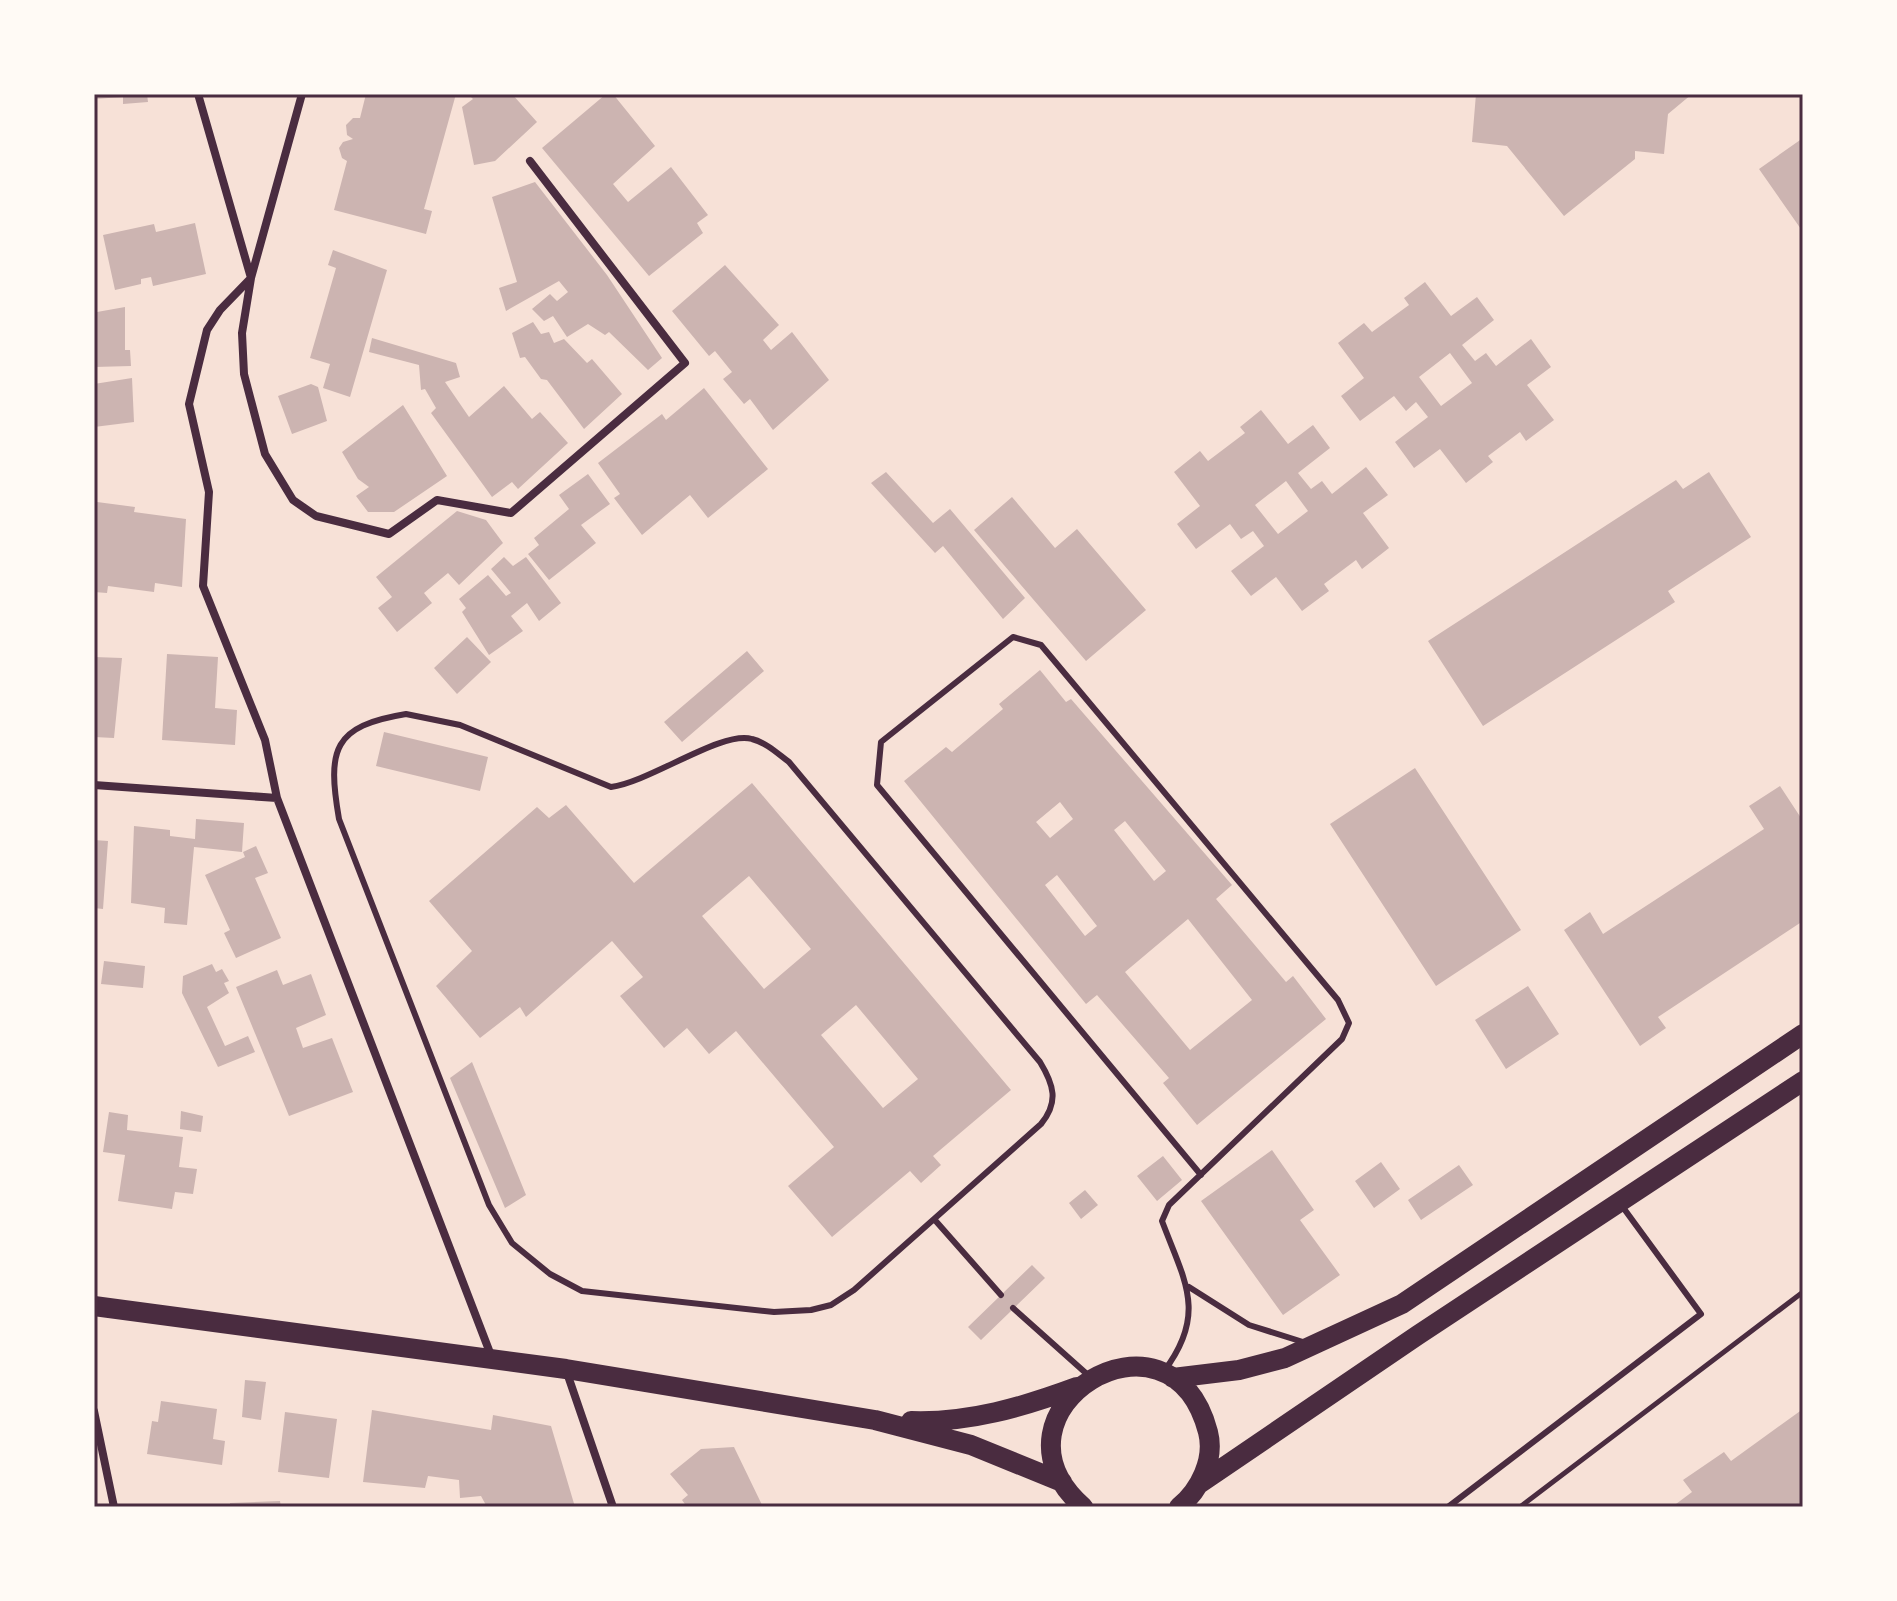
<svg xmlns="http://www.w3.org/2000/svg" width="1897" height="1601" viewBox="0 0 1897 1601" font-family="Helvetica,sans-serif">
	<rect width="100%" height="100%" fill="#f7e1d7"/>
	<!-- building -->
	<path fill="#ccb4b1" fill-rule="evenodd" d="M 94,94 L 147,94 L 148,102 L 123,104 L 123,97 L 94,99 Z
		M 366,94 L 456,94 L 424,209 L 432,211 L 426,234 L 334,210 L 347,161 L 342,158 L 339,148 L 343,142 L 353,139 L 347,135 L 346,125 L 353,118 L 360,118 Z
		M 468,94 L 512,94 L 537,122 L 495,161 L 474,165 L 462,107 L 473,99 Z
		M 606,94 L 613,94 L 655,146 L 613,184 L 628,202 L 671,167 L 708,215 L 697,223 L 703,233 L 649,276 L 542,148 Z
		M 1476,94 L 1692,94 L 1668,114 L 1664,154 L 1635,151 L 1635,159 L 1564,216 L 1507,146 L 1472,142 Z
		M 1803,138 L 1803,232 L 1759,169 Z
		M 535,182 L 607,275 L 662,358 L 648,370 L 609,332 L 605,335 L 588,324 L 567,337 L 553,316 L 544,321 L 532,309 L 550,294 L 557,301 L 568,292 L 559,281 L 506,311 L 499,288 L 517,282 L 492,197 Z
		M 195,223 L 206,274 L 153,286 L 151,277 L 141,279 L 141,284 L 115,290 L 103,235 L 154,224 L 156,232 Z
		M 333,250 L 387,270 L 350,397 L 323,388 L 330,364 L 310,358 L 336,268 L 328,265 Z
		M 725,265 L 779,325 L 763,340 L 771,350 L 792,332 L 829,380 L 773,430 L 750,399 L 744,404 L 723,379 L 732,372 L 715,351 L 709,356 L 672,311 Z
		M 1425,282 L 1451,316 L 1477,297 L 1494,320 L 1462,345 L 1475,361 L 1486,353 L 1496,366 L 1531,339 L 1551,367 L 1527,385 L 1554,420 L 1526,441 L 1520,432 L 1488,456 L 1493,462 L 1466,483 L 1440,449 L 1414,468 L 1395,442 L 1428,417 L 1416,402 L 1406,411 L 1394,396 L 1360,421 L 1341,396 L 1364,378 L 1338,343 L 1364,323 L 1372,332 L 1409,305 L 1404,298 ZM 1450,353 L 1472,383 L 1441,406 L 1419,377 Z
		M 125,307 L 125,350 L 130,350 L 131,366 L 94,367 L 97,312 Z
		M 533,322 L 541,334 L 549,332 L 554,343 L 564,339 L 587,363 L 592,359 L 622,394 L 584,429 L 547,380 L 541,379 L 525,357 L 520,358 L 512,333 Z
		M 372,338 L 456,363 L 460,377 L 445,382 L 469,417 L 504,386 L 532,419 L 540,412 L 568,443 L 518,489 L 512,482 L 492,497 L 431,413 L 436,408 L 425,389 L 421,390 L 419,365 L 369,352 Z
		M 132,378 L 134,422 L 94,427 L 94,384 Z
		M 311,384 L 318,387 L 327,421 L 292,434 L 278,396 Z
		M 704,388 L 768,469 L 708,518 L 690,495 L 642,535 L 614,498 L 620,494 L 598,463 L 662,414 L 666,420 Z
		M 403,405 L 447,476 L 394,512 L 368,512 L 356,496 L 369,487 L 358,479 L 342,452 Z
		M 1261,410 L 1288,444 L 1313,425 L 1330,448 L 1298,473 L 1311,489 L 1322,481 L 1332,494 L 1366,467 L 1388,495 L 1363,513 L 1389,548 L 1362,569 L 1356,560 L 1324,584 L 1329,591 L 1302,611 L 1276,577 L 1251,596 L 1231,571 L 1264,546 L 1253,531 L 1241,539 L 1230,524 L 1196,549 L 1177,524 L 1200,506 L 1174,472 L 1200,451 L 1208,461 L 1245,433 L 1240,427 ZM 1286,481 L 1308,511 L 1278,534 L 1255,505 Z
		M 886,472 L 933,523 L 950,509 L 1025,598 L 1003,619 L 943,546 L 935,553 L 871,483 Z
		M 1709,472 L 1751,537 L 1668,591 L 1675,602 L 1483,726 L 1428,641 L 1676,480 L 1683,489 Z
		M 588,474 L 610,504 L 581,525 L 596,543 L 549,580 L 528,554 L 539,545 L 534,538 L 569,509 L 559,495 Z
		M 1012,497 L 1055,548 L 1077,529 L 1146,610 L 1086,661 L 974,530 Z
		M 97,502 L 135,507 L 134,512 L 186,519 L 182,587 L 155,583 L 154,592 L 108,586 L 107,593 L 94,592 Z
		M 457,511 L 486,520 L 503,543 L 459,585 L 448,573 L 424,593 L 432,603 L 397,632 L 378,608 L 392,597 L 376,577 Z
		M 504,557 L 513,566 L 526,557 L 561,603 L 539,621 L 527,603 L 511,616 L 523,631 L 489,655 L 462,612 L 466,608 L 459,599 L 488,575 L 506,596 L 511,593 L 491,569 Z
		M 467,637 L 491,662 L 457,694 L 434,668 Z
		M 747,651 L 764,671 L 682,742 L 664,722 Z
		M 167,654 L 218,657 L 215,708 L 237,710 L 235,745 L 162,740 Z
		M 94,657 L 122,658 L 114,738 L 94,737 Z
		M 1040,670 L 1066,702 L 1071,699 L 1232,885 L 1216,899 L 1286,982 L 1293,976 L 1326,1019 L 1197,1125 L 1163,1083 L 1169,1078 L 1097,995 L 1086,1004 L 904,781 L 946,747 L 952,752 L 1003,709 L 999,704 ZM 1060,802 L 1073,819 L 1050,838 L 1036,822 ZM 1125,821 L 1166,871 L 1154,881 L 1114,830 ZM 1057,875 L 1097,926 L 1085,936 L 1045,885 ZM 1188,919 L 1252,1000 L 1190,1050 L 1125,972 Z
		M 384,732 L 488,757 L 480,791 L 376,766 Z
		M 1415,768 L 1521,930 L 1436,986 L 1330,824 Z
		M 752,783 L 1011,1090 L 933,1156 L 941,1165 L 921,1183 L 910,1171 L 832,1237 L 788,1186 L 834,1147 L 736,1031 L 709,1054 L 687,1028 L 664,1048 L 620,996 L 643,977 L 612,941 L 526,1017 L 520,1007 L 480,1038 L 436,986 L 472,951 L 429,901 L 537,807 L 549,818 L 566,805 L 634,883 ZM 749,876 L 811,949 L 764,989 L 702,916 ZM 856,1005 L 918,1079 L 883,1108 L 821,1035 Z
		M 1780,786 L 1803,821 L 1803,921 L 1658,1017 L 1666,1028 L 1640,1046 L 1564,930 L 1590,912 L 1603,934 L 1764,829 L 1749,806 Z
		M 196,819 L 244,823 L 242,852 L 194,847 L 187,925 L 164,923 L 165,908 L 131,903 L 134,826 L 170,830 L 170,836 L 195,839 Z
		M 94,840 L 108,841 L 103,909 L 94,908 Z
		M 256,846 L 268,873 L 255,878 L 281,938 L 236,958 L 224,933 L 230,930 L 205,875 L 245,857 L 243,852 Z
		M 104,961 L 145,966 L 143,988 L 101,984 Z
		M 212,964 L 216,972 L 222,969 L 229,981 L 224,983 L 229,993 L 207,1007 L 225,1046 L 248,1036 L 255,1052 L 218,1067 L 182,993 L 183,976 Z
		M 277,970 L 283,985 L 311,974 L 326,1015 L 296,1028 L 303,1048 L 332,1038 L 353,1092 L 289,1116 L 236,987 Z
		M 1528,986 L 1559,1034 L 1506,1069 L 1475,1020 Z
		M 472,1062 L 526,1195 L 505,1208 L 450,1078 Z
		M 181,1111 L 203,1116 L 201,1132 L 180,1129 Z
		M 109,1112 L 128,1115 L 127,1130 L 183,1137 L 179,1167 L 197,1169 L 193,1194 L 175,1192 L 172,1209 L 118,1201 L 125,1155 L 103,1152 Z
		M 1272,1150 L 1314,1210 L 1300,1220 L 1340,1275 L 1283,1315 L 1201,1201 Z
		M 1163,1156 L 1182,1180 L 1157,1201 L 1137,1176 Z
		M 1381,1162 L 1400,1189 L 1374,1208 L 1355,1181 Z
		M 1459,1165 L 1473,1185 L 1421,1220 L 1408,1200 Z
		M 1085,1190 L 1098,1205 L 1081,1219 L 1069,1203 Z
		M 1032,1265 L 1045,1278 L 981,1340 L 968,1327 Z
		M 245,1380 L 266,1382 L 261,1420 L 242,1417 Z
		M 161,1401 L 217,1409 L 213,1439 L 225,1441 L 222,1465 L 147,1454 L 152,1421 L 158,1422 Z
		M 1803,1409 L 1803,1507 L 1672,1507 L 1692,1492 L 1683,1480 L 1724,1452 L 1731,1461 Z
		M 372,1410 L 491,1430 L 493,1415 L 551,1426 L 575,1507 L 487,1507 L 481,1496 L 460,1498 L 459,1480 L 428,1476 L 425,1488 L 363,1482 Z
		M 285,1412 L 337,1419 L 329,1478 L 278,1472 Z
		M 734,1447 L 763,1507 L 687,1507 L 682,1500 L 688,1495 L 670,1474 L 701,1449 Z
		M 280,1501 L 281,1507 L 230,1507 L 230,1503 Z"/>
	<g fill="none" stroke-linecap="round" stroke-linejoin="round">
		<!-- path -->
		<path stroke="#4a2c40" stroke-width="5" d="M 1520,1507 L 1803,1292"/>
		<!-- service -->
		<path stroke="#4a2c40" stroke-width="6" d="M 406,714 L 460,725 L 611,787 C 650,782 722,730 752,739 C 767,743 777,753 789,762 L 1040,1062 C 1054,1085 1059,1102 1041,1124 L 854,1290 L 831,1305 L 811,1310 L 774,1312 L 582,1291 L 550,1274 L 512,1243 L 489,1205 L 339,819 C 327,749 333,726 406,714 Z
			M 934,1219 L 1001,1295
			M 1189,1287 L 1249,1325 L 1303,1342
			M 1013,1308 L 1088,1375
			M 1164,1371 C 1208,1313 1184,1280 1162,1221 L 1169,1205 L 1342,1039 L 1349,1023 L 1338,1000 L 1041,645 L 1013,637 L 881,742 L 877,785 L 1201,1175
			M 1448,1507 L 1701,1314 L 1622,1206"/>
		<!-- minor -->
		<path stroke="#4a2c40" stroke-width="8" d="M 198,94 L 251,278 L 220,310 L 207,330 L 189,404 L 209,492 L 203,586 L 265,740 L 277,798 L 492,1358
			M 302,94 L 251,278 L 242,333 L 244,374 L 265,454 L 293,500 L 316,516 L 389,534 L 437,500 L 511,513 L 685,363 L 530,161
			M 94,785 L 277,798
			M 566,1370 L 613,1507
			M 94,1411 L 114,1507"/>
		<!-- primary -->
		<path stroke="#4a2c40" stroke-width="20" d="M 94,1306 L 566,1369 L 875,1420 L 971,1445 L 1062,1482
			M 1173,1378 L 1239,1370 L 1285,1358 L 1402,1304 L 1803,1034
			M 911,1421 C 969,1423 1023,1407 1077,1387
			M 1199,1484 L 1418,1335 L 1803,1081
			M 1083,1507 C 975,1411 1171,1289 1208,1432 C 1215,1459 1200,1490 1179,1507"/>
	</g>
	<!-- border -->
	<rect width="1897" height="1601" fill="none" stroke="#fffaf5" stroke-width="192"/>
	<rect x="96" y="96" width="1705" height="1409" fill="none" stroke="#4a2c40" stroke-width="3"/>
</svg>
